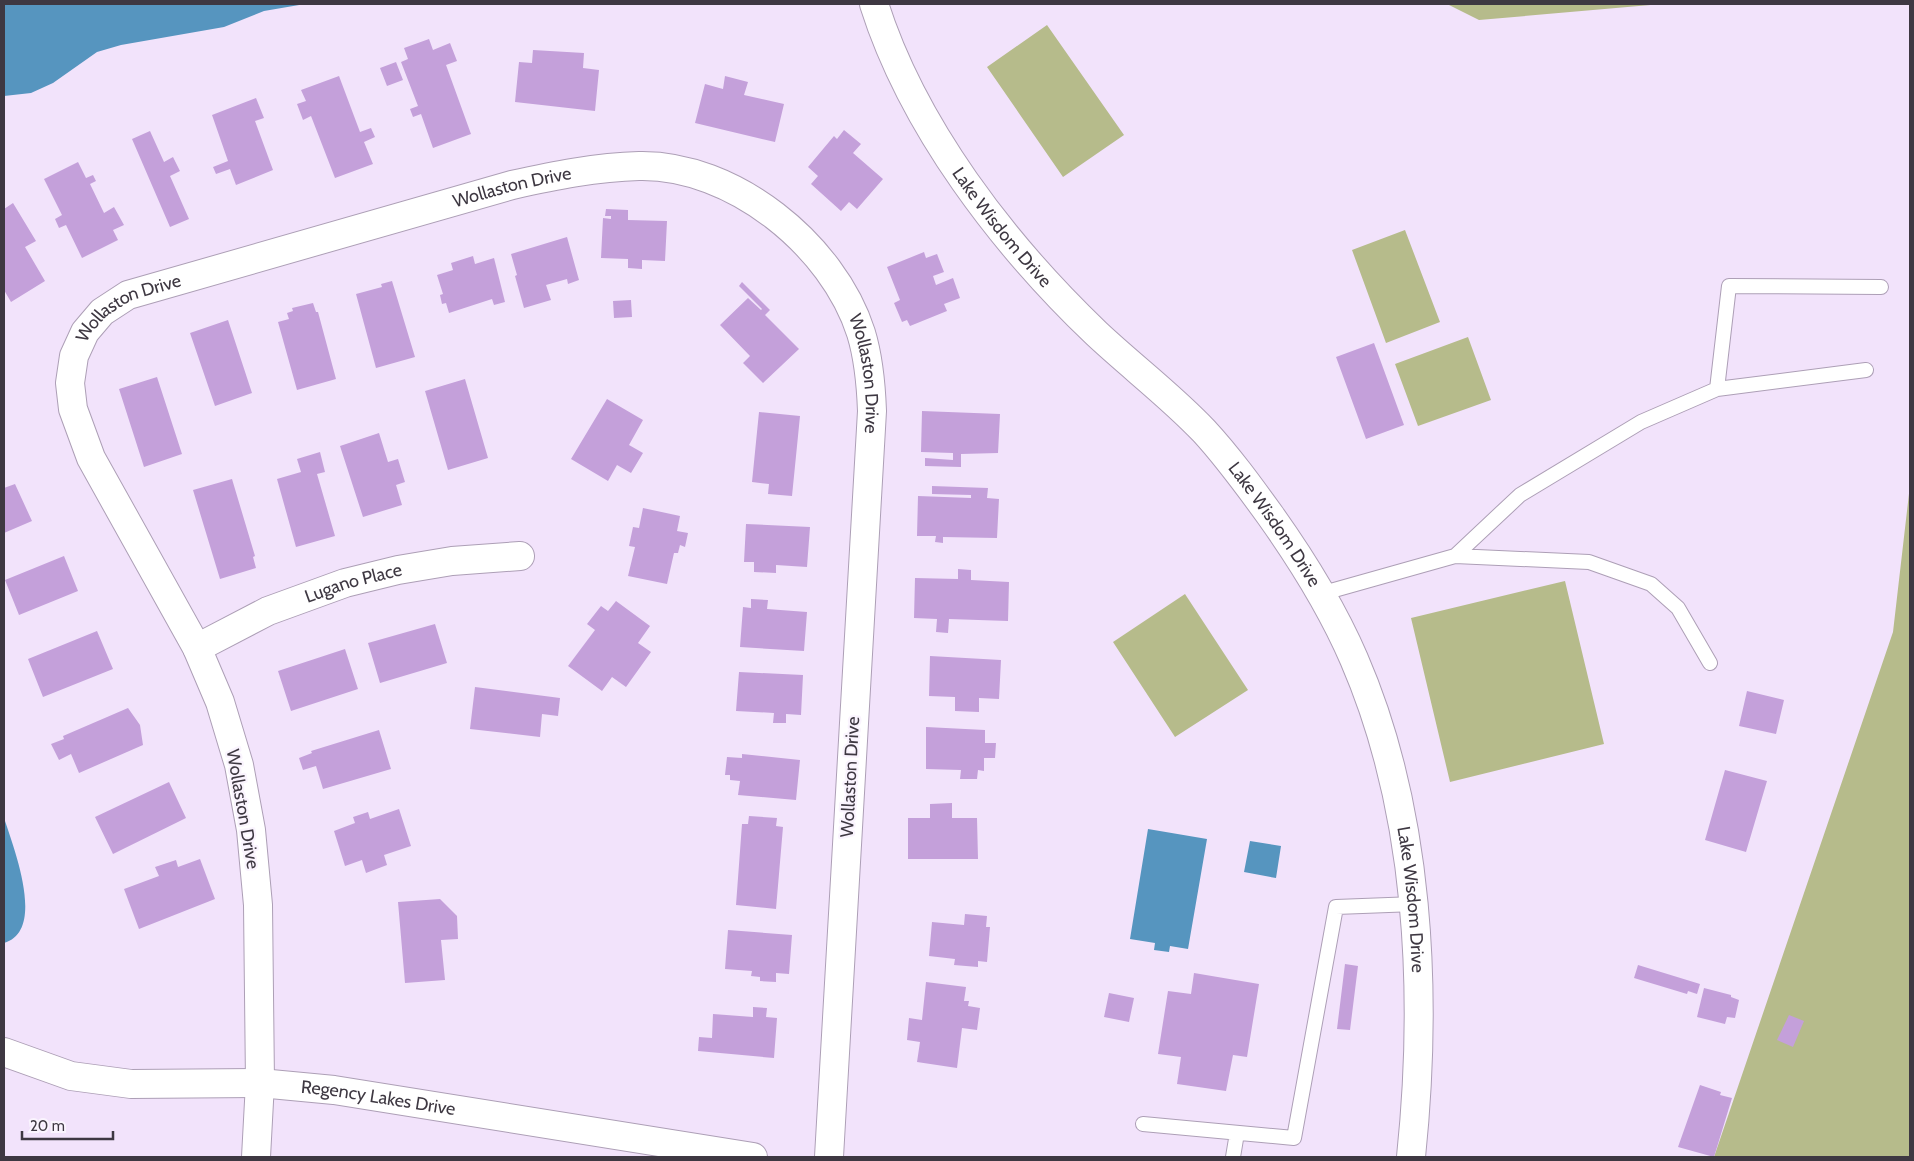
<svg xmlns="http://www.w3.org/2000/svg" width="1914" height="1161" viewBox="0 0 1914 1161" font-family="Cabin,sans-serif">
	<rect width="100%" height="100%" fill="#f2e3fb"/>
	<!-- green -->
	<path fill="#b6bb8b" d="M 1447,4 L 1662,4 L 1479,20 Z
		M 1047,25 L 1124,135 L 1063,177 L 987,67 Z
		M 1405,230 L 1440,322 L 1386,343 L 1352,250 Z
		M 1468,337 L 1491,400 L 1418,426 L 1395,364 Z
		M 1910,485 L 1910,1157 L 1714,1157 L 1893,632 Z
		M 1565,581 L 1604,744 L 1450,782 L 1411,618 Z
		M 1185,594 L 1248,690 L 1175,737 L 1113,642 Z"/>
	<!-- water -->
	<path fill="#5695bf" d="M 4,4 L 305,4 L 264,11 L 224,27 L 121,45 L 97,52 L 53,83 L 31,93 L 4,96 Z
		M 4,818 C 13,846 47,931 4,943 Z
		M 1148,829 L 1207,839 L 1188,949 L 1170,946 L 1169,952 L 1154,950 L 1155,943 L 1130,939 Z
		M 1250,841 L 1281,846 L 1276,878 L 1244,872 Z"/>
	<!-- building -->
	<path fill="#c4a0da" d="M 429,39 L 433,50 L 450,43 L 457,61 L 446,65 L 471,134 L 433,148 L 421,114 L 413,117 L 410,109 L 418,106 L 401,62 L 408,59 L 404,48 Z
		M 533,50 L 584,53 L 583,68 L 599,70 L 595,111 L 515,102 L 519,62 L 532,63 Z
		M 396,62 L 403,80 L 387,86 L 380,68 Z
		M 339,76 L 360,132 L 371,128 L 375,137 L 364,142 L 373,164 L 335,178 L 311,116 L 303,120 L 297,104 L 306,101 L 301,90 Z
		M 725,76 L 748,82 L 744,95 L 784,104 L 775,142 L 695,123 L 705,84 L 723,89 Z
		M 256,98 L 264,118 L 255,121 L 273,170 L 236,185 L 230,169 L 216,174 L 213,167 L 228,161 L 212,115 Z
		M 844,130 L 861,144 L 853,153 L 883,179 L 857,209 L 849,202 L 841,211 L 811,184 L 818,176 L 808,167 L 834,136 L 837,139 Z
		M 150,131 L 164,162 L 173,157 L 180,171 L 170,176 L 189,219 L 170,227 L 132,139 Z
		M 78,162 L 86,178 L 93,175 L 96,181 L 90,184 L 104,213 L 114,207 L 124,225 L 113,230 L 118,240 L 82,258 L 66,225 L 59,228 L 55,219 L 62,215 L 44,179 Z
		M 13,203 L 36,241 L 25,247 L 45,281 L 11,302 L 4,290 L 4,209 Z
		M 606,209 L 628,210 L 628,220 L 667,221 L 665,261 L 642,260 L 642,269 L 628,268 L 628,259 L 601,258 L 603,218 L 611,219 L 611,216 L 605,216 Z
		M 567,237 L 579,280 L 568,284 L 567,279 L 546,285 L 551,300 L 524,308 L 515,276 L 517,275 L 511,254 Z
		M 924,252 L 926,258 L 937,254 L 944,272 L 933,276 L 936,285 L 953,278 L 960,298 L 944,304 L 947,311 L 910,326 L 907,320 L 902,322 L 894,303 L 900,300 L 887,267 Z
		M 473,256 L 475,264 L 494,258 L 505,302 L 494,305 L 492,299 L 449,313 L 446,303 L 442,304 L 440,295 L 443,294 L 437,275 L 453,270 L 451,263 Z
		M 392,281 L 415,357 L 376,368 L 356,294 L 382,287 L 381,284 Z
		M 742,282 L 770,310 L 765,315 L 799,349 L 763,383 L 743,363 L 750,356 L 720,325 L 748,298 L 761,310 L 762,309 L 739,286 Z
		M 631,300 L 632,317 L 614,318 L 613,301 Z
		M 313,303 L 316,312 L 318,312 L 336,379 L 297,390 L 278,322 L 289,319 L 287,313 L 293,311 L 292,308 Z
		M 228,320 L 252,393 L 215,406 L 190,333 Z
		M 1374,343 L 1404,425 L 1366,439 L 1336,357 Z
		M 157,377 L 182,454 L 144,467 L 119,389 Z
		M 465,379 L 488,458 L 448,470 L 425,391 Z
		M 607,399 L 643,420 L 629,445 L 643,453 L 631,473 L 617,465 L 608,481 L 571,459 Z
		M 922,411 L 1000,414 L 998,453 L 961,454 L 961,467 L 925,466 L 925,458 L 953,460 L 953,453 L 921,452 Z
		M 759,412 L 800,416 L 792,496 L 768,494 L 769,484 L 752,482 Z
		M 379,433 L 388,462 L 398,459 L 405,482 L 396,485 L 402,505 L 363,517 L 340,446 Z
		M 320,452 L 325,472 L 317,474 L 335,536 L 296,547 L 277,479 L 301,472 L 297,459 Z
		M 232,479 L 255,556 L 253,557 L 256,568 L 220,579 L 193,490 Z
		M 15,484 L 32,521 L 4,533 L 4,488 Z
		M 932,486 L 988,488 L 987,498 L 999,499 L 997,538 L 943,537 L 943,543 L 935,542 L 936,536 L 917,536 L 918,496 L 971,498 L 971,495 L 932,494 Z
		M 643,508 L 680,516 L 677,531 L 688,533 L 685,547 L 680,545 L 678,553 L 674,553 L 667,584 L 628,576 L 635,547 L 629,546 L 633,527 L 639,528 Z
		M 746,524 L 810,527 L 807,567 L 776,565 L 776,573 L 754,572 L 754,562 L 744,562 Z
		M 64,556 L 78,591 L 19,615 L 5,580 Z
		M 958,569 L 971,570 L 971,580 L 1009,582 L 1008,621 L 949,619 L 948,633 L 936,632 L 937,619 L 914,618 L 915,578 L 958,579 Z
		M 751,599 L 768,600 L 767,609 L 807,612 L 804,651 L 740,647 L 743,607 L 751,608 Z
		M 616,601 L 650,626 L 638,643 L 651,652 L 626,687 L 612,677 L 602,691 L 568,666 L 595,630 L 587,624 L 601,606 L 608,611 Z
		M 435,624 L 447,663 L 380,683 L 368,643 Z
		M 97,631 L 113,669 L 43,697 L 28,659 Z
		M 345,649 L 358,689 L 291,711 L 278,671 Z
		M 930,656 L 1001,660 L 999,699 L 979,698 L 979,712 L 955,711 L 955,697 L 929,696 Z
		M 739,672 L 803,675 L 801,715 L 786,714 L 786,723 L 773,723 L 774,713 L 736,711 Z
		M 475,687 L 560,698 L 558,716 L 542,714 L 540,737 L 470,729 Z
		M 1747,691 L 1784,700 L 1776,734 L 1739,726 Z
		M 128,708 L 140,725 L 143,745 L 79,773 L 71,754 L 59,760 L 51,744 L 64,739 L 63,736 Z
		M 926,727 L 985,730 L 985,743 L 996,743 L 995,758 L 984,758 L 984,771 L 978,770 L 977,779 L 960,779 L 961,770 L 926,769 Z
		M 379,730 L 391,769 L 323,789 L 316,766 L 303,770 L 299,758 L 312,753 L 311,751 Z
		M 742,754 L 800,760 L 796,800 L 738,795 L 740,781 L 730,780 L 730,775 L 725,775 L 727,757 L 742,758 Z
		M 1725,770 L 1767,781 L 1746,852 L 1705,840 Z
		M 169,782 L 186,818 L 113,854 L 95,817 Z
		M 952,803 L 952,818 L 977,818 L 978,859 L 908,859 L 908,818 L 930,818 L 930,804 Z
		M 399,809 L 411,846 L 384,855 L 387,865 L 366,873 L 362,860 L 345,866 L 334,831 L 355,823 L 353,817 L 368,812 L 370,819 Z
		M 749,816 L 777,818 L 776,826 L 783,827 L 776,909 L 736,905 L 742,824 L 748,824 Z
		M 200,859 L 215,899 L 139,929 L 124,889 L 159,876 L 155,867 L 176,860 L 178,867 Z
		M 440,899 L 457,916 L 458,939 L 441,940 L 445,980 L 405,983 L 398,902 Z
		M 965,914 L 987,916 L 986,927 L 990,927 L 987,962 L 978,961 L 978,967 L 954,965 L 955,959 L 929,956 L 932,922 L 964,925 Z
		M 728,930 L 792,935 L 789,974 L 776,973 L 776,982 L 760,981 L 760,977 L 751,976 L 752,971 L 725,969 Z
		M 1345,964 L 1358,966 L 1350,1030 L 1337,1029 Z
		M 1638,965 L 1700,984 L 1697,994 L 1688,991 L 1687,994 L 1634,978 Z
		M 1194,973 L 1259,984 L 1247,1057 L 1233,1055 L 1226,1091 L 1177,1084 L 1181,1057 L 1158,1054 L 1168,991 L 1191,994 Z
		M 926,982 L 966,987 L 964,1001 L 969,1001 L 968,1006 L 980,1008 L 977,1030 L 962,1028 L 957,1068 L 917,1062 L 920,1042 L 907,1040 L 909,1018 L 922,1020 Z
		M 1704,988 L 1731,995 L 1731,997 L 1739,1000 L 1735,1018 L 1727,1017 L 1725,1024 L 1697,1017 Z
		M 1109,993 L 1134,998 L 1129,1022 L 1104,1017 Z
		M 753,1007 L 767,1008 L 766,1017 L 777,1018 L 774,1058 L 698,1051 L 699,1037 L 712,1038 L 713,1014 L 753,1017 Z
		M 1789,1015 L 1804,1021 L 1793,1047 L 1777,1040 Z
		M 1700,1085 L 1721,1092 L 1720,1095 L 1732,1098 L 1714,1157 L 1678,1147 Z"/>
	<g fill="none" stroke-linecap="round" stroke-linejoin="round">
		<!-- lane casing -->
		<g stroke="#ad9fb6" stroke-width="16">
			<path id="lane" d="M 1717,389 L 1729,286 L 1881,287
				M 1455,556 L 1520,495 L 1641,422 L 1717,389 L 1866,370
				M 1320,594 L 1455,556 L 1589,562 L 1651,584 L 1678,608 L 1710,663
				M 1143,1124 L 1294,1138 L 1336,907 L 1415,904
				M 1233,1157 L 1237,1133"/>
		</g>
		<!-- street casing -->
		<g stroke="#ad9fb6" stroke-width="30">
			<g id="street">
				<path id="s1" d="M 874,4 C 913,127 1003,244 1096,333 C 1131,366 1171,396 1204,431 C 1228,457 1249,486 1270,515 C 1302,560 1332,608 1354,659 C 1420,811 1428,994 1411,1157"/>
				<path id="s2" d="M 197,648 L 268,611 L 345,583 L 398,570 L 452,561 L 520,556"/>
				<path id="s3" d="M 4,1052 L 71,1076 L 131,1084 L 260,1083 L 334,1090 L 753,1157"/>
				<path id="s4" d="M 256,1157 L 260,1083 L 258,905 L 251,830 L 239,765 L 220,702 L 197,648 L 91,458 L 73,409 L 70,383 L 74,356 L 85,332 L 102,312 L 128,295 L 512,185 C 553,176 596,167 639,166 C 733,164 833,245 861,333 C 869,359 871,384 872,411 L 829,1157"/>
			</g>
		</g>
		<!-- lane -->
		<use href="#lane" stroke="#fff" stroke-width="14"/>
		<!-- street -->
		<use href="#street" stroke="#fff" stroke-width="28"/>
	</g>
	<g text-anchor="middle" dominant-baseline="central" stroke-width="4.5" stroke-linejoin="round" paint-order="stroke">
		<!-- street labels -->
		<g font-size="18" fill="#3e3842" stroke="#faf4fe">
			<text stroke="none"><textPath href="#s4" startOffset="1324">Wollaston Drive</textPath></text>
			<text stroke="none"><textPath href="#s1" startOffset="259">Lake Wisdom Drive</textPath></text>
			<text stroke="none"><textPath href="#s4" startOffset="919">Wollaston Drive</textPath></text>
			<text stroke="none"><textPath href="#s4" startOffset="1789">Wollaston Drive</textPath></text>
			<text stroke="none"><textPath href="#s1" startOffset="664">Lake Wisdom Drive</textPath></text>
			<text stroke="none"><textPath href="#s2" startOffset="170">Lugano Place</textPath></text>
			<text transform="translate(850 777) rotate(-87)">Wollaston Drive</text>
			<text transform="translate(243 809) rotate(80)">Wollaston Drive</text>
			<text stroke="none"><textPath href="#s1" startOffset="1069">Lake Wisdom Drive</textPath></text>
			<text stroke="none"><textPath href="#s3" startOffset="380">Regency Lakes Drive</textPath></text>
		</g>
	</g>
	<!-- border -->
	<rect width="1914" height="1161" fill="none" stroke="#3e3842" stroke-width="10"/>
	<!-- scale -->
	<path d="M22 1131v8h91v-8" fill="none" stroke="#3e3842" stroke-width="2.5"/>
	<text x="30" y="1131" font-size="15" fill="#3e3842" stroke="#faf4fe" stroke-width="4" paint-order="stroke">20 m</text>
</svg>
